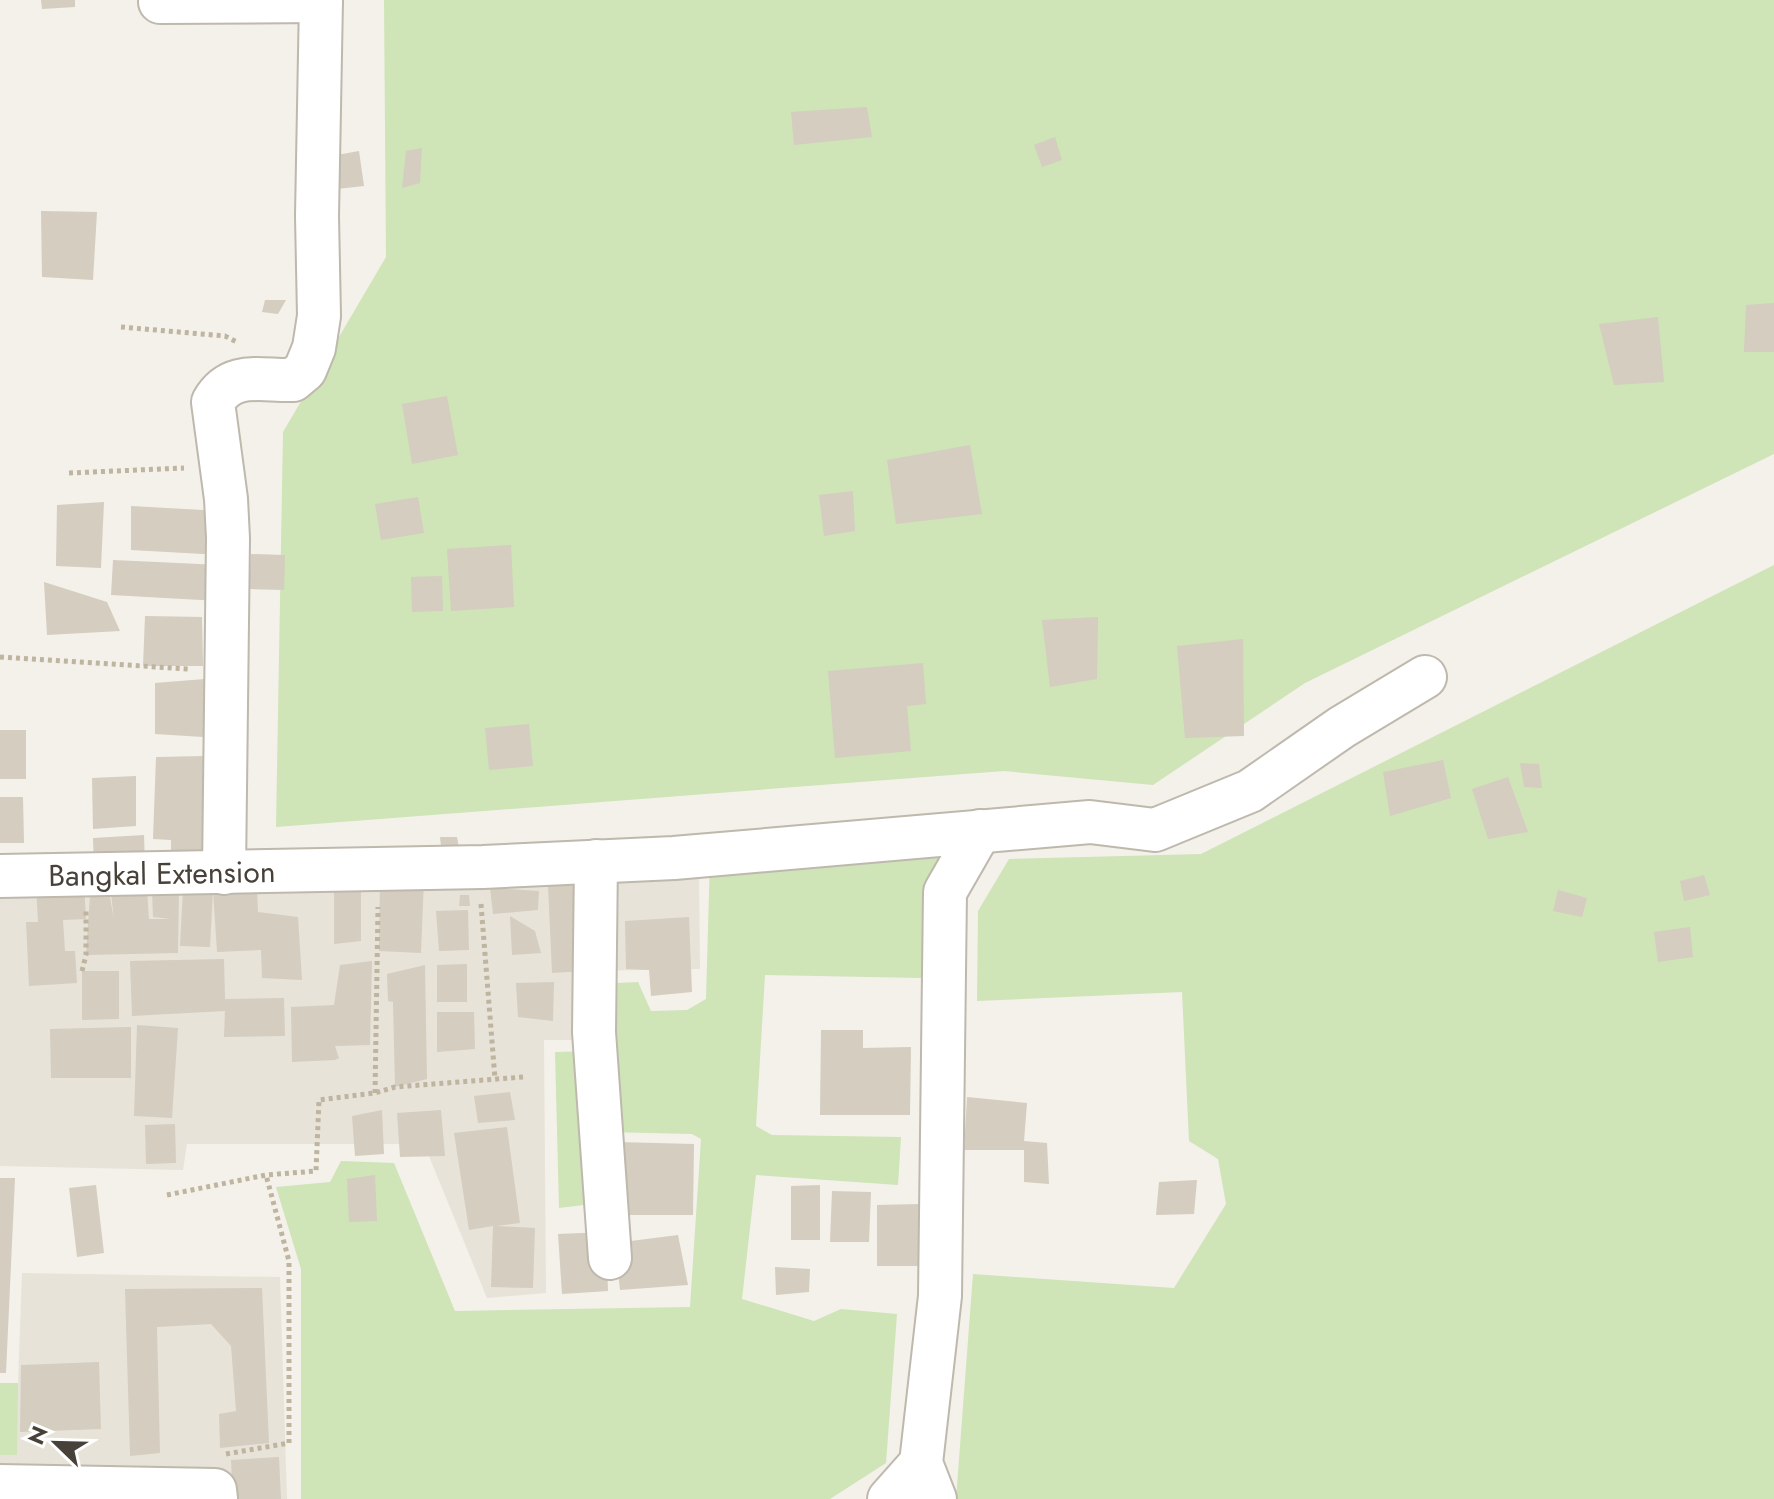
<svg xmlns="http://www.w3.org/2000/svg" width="1774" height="1499" viewBox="0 0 1774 1499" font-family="Jost,sans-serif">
	<rect width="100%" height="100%" fill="#f3f1ea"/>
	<!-- residential -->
	<path fill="#e7e3d8" d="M 699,866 L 700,969 L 587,971 L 588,1040 L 544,1040 L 546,1293 L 487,1298 L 424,1144 L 187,1144 L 183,1170 L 0,1166 L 0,895 Z
		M 22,1273 L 280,1277 L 287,1499 L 0,1499 L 0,1383 L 18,1383 Z"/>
	<!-- green -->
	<path fill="#cfe4b7" d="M 384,0 L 1774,0 L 1774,454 L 1305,683 L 1153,785 L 1004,771 L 276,827 L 283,432 L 386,257 Z
		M 1774,565 L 1774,1499 L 956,1499 L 973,1274 L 1174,1288 L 1226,1204 L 1218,1159 L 1189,1141 L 1182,992 L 977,1001 L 978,911 L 1009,859 L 1201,854 Z
		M 948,843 L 924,887 L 922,978 L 765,975 L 756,1126 L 772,1135 L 901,1137 L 898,1185 L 756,1175 L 742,1299 L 814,1321 L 841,1309 L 897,1314 L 886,1463 L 830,1499 L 301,1499 L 301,1269 L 276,1187 L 330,1182 L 341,1161 L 394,1163 L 455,1311 L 690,1307 L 701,1139 L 692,1134 L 607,1132 L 600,1203 L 559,1208 L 555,1052 L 594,1051 L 596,984 L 638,982 L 651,1011 L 687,1010 L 706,999 L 710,858 Z
		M 0,1383 L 18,1383 L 17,1455 L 0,1455 Z"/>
	<!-- building -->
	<path fill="#d4cdc0" d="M 41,0 L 75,0 L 75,7 L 42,9 Z
		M 867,107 L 872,137 L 794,145 L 791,112 Z
		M 1055,137 L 1062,160 L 1042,167 L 1034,145 Z
		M 422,148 L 420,183 L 402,188 L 406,151 Z
		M 359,151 L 364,186 L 337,189 L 337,155 Z
		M 41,211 L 97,212 L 93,280 L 42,277 Z
		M 265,300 L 286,300 L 278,314 L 262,312 Z
		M 1774,303 L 1774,352 L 1744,352 L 1746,305 Z
		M 1658,317 L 1664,382 L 1614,385 L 1599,324 Z
		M 447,396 L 458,455 L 412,464 L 402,404 Z
		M 970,445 L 982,514 L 896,524 L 887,460 Z
		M 853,491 L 855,531 L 824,536 L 819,495 Z
		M 418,497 L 424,533 L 381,540 L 375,504 Z
		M 104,502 L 101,568 L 56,566 L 57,505 Z
		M 131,506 L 221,511 L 221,555 L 131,550 Z
		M 511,545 L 514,607 L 451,611 L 447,549 Z
		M 251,554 L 285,555 L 284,590 L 249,589 Z
		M 113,560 L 221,565 L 219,601 L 111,595 Z
		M 442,576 L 443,611 L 412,612 L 411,577 Z
		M 44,582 L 107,602 L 120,631 L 47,635 Z
		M 145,616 L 202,617 L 203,666 L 143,666 Z
		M 1098,617 L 1097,679 L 1050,687 L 1042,620 Z
		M 1243,639 L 1244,736 L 1185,738 L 1177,646 Z
		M 923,663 L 926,704 L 907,706 L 911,751 L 835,758 L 828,671 Z
		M 217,678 L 219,738 L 155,734 L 155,683 Z
		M 529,724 L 533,766 L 489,770 L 485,728 Z
		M 0,730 L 26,730 L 26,779 L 0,779 Z
		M 206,756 L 210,855 L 171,854 L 171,840 L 153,839 L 156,757 Z
		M 1443,760 L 1451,798 L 1390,816 L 1383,772 Z
		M 1520,763 L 1539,764 L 1542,788 L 1524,787 Z
		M 136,776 L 136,826 L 93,829 L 92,778 Z
		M 1508,777 L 1528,832 L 1488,839 L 1472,789 Z
		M 0,797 L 23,797 L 24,843 L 0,843 Z
		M 144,835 L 145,867 L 94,869 L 93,838 Z
		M 440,837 L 457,837 L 459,848 L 443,864 Z
		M 1704,875 L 1710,895 L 1684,901 L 1680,881 Z
		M 424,879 L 421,953 L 379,951 L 380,882 Z
		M 84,882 L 86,919 L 63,920 L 65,951 L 75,951 L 77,983 L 29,986 L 26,922 L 38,922 L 36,885 Z
		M 598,885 L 598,970 L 552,973 L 548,886 Z
		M 257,888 L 258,912 L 298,917 L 302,980 L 262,978 L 261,950 L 217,952 L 213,890 L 210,947 L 180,946 L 183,889 Z
		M 490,888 L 539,891 L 538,910 L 493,914 Z
		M 179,889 L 178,953 L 86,955 L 90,894 L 109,892 L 114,920 L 111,893 L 147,890 L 149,919 L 171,919 L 153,917 L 152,890 Z
		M 361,889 L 361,941 L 334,944 L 334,890 Z
		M 1558,890 L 1587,898 L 1582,917 L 1553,911 Z
		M 460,895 L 469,895 L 470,906 L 459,906 Z
		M 468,910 L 469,950 L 439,951 L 436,911 Z
		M 510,916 L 535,931 L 541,953 L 512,955 Z
		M 689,917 L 692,992 L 651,996 L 649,970 L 626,969 L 625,921 Z
		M 1690,927 L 1693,957 L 1658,962 L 1654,932 Z
		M 224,959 L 225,999 L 284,998 L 285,1036 L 224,1037 L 225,1011 L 132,1016 L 130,961 Z
		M 372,961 L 370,1045 L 335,1046 L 339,1058 L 335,1060 L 292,1062 L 291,1007 L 334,1005 L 340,965 Z
		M 467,964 L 467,1002 L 437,1002 L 437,965 Z
		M 425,965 L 427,1079 L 395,1087 L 393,1002 L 388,1001 L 387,974 Z
		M 82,971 L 119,971 L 119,1019 L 82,1020 Z
		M 554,982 L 553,1021 L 518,1017 L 516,983 Z
		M 437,1012 L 474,1012 L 475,1049 L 437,1052 Z
		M 137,1025 L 178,1028 L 172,1118 L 134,1116 Z
		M 131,1027 L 131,1078 L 51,1078 L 50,1029 Z
		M 821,1030 L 863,1030 L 863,1048 L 911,1047 L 910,1115 L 820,1115 Z
		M 510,1092 L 515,1120 L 478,1123 L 474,1096 Z
		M 967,1097 L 1027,1103 L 1024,1141 L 1047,1143 L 1049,1184 L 1024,1182 L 1024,1150 L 964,1150 Z
		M 382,1110 L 384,1154 L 355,1156 L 352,1116 Z
		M 441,1110 L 445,1156 L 400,1157 L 397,1113 Z
		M 175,1124 L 176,1163 L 146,1164 L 145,1125 Z
		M 507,1127 L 520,1223 L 496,1226 L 535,1228 L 533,1288 L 491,1287 L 493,1226 L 469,1230 L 454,1133 Z
		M 617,1142 L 694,1144 L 693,1215 L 617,1215 Z
		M 375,1175 L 377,1221 L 349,1222 L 347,1179 Z
		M 0,1178 L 15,1178 L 6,1373 L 0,1373 Z
		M 1197,1180 L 1194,1214 L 1156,1215 L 1159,1182 Z
		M 96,1185 L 104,1253 L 77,1257 L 69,1188 Z
		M 820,1185 L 820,1240 L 791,1240 L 791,1186 Z
		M 832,1191 L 871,1192 L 869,1242 L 830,1242 Z
		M 920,1204 L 920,1266 L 877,1266 L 877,1205 Z
		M 606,1232 L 608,1291 L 562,1294 L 558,1234 Z
		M 678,1235 L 688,1285 L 620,1290 L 615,1243 Z
		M 775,1267 L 810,1269 L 809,1292 L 776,1295 Z
		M 262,1288 L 269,1443 L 220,1448 L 219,1414 L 236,1411 L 231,1346 L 211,1324 L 157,1327 L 160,1453 L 130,1456 L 125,1289 Z
		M 99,1362 L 101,1429 L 20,1432 L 21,1365 Z
		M 279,1457 L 281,1499 L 233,1499 L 231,1460 Z"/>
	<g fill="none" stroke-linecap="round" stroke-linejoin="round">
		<!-- minor casing -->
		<g stroke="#beb8ad" stroke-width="46">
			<g id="minor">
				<path d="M 160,2 L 321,1"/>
				<path d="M 596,861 L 594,1032 L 610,1258"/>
				<path d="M 224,873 L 228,538 L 226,499 L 213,402 C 231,370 261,381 293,380 L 305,370 L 314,348 L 319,316 L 317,216 L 321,0"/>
				<path id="s1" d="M 0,876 L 483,867 L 674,858 L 1090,822 L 1155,830 L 1250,791 L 1342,727 L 1425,677"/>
				<path d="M 0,1486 L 215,1490 L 216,1499"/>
				<path d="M 889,1499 L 921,1463"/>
				<path d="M 935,1499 L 921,1463 L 940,1296 L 945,892 L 980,831"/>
			</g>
		</g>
		<!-- path -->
		<path stroke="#bfb4a0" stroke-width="5" stroke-dasharray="4 4" stroke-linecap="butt" d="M 121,327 L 225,336 L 237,342
			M 69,473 L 184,468
			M 0,657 L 189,669
			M 481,904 L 495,1079
			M 82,971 L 86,955 L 86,910
			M 375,1093 L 378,907
			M 167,1195 L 266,1175 L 316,1171 L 319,1100 L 375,1093 L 395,1087 L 523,1077
			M 226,1454 L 289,1443 L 289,1261 L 266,1175"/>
		<!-- minor -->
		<use href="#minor" stroke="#fff" stroke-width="42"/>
	</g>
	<g text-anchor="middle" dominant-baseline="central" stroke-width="7" stroke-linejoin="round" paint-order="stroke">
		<!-- street labels -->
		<g font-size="30" fill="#474139" stroke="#fff">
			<text stroke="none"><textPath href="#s1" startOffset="162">Bangkal Extension</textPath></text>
		</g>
	</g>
	<!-- north arrow -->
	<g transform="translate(56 1443) rotate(293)" stroke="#ffffff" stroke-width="6" paint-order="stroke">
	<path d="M0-6L14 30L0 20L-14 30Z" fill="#474139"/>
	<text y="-12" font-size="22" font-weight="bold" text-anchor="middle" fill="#474139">N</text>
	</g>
</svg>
